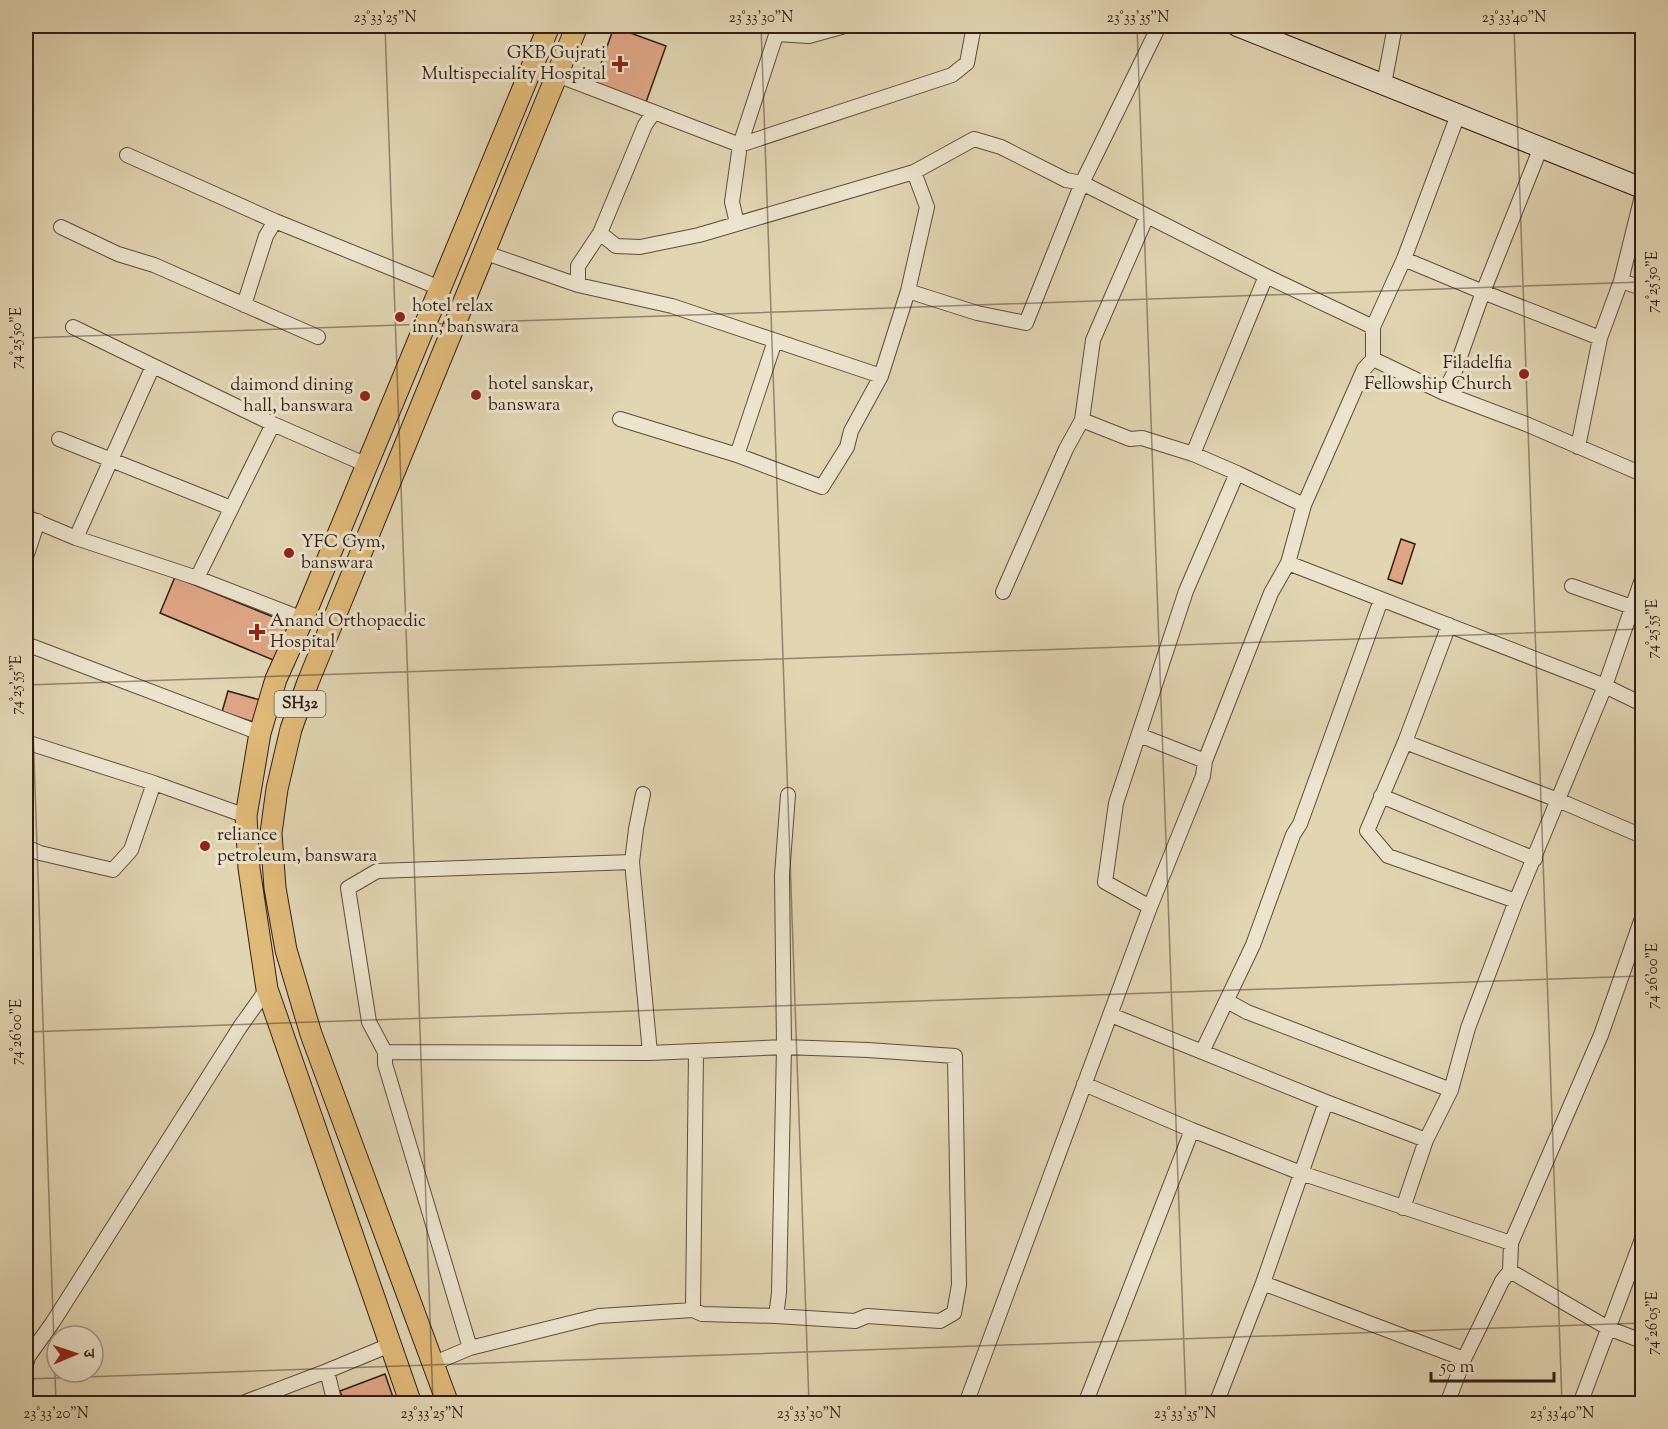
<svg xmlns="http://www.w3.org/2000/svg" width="1668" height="1429" viewBox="0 0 1668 1429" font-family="'Sorts Mill Goudy','Noto Serif Devanagari',serif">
	<rect width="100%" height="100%" fill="#e1d5b2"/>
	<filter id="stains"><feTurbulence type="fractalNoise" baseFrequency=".00333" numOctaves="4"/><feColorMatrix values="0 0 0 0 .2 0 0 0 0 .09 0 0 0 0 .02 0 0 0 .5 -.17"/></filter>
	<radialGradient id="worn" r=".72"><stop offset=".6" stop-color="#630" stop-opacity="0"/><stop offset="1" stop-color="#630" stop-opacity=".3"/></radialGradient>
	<!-- building -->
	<path fill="#dfa686" stroke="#321e13" stroke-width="1.5" d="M 614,27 L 666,46 L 645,105 L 593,86 Z
		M 1401,539 L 1415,544 L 1402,584 L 1388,579 Z
		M 175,577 L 293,625 L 278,662 L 160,613 Z
		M 228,691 L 267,702 L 260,724 L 222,712 Z
		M 385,1374 L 394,1400 L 384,1404 L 345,1404 L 340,1391 Z"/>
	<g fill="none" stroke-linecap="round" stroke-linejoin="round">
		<!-- street casing -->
		<g stroke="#5e4c3b" stroke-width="16">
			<path id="street" d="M 776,34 L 809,36 L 845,26
				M 557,75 L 740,145 L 952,75 L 967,63 L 974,26
				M 1384,84 L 1395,26
				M 127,155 L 275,221 L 440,288
				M 737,223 L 732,202 L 740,145 L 779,26
				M 61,227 L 118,254 L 154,265 L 318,337
				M 600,233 L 616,246 L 640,247 L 699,235 L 914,172 L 974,139 L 1001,147 L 1066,180 L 1082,183 L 1266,276 L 1373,327
				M 483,252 L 578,285 L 672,306 L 881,376
				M 1404,259 L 1483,292 L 1600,338
				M 1621,281 L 1642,288
				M 578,285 L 578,266 L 600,233 L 645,125 L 654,112
				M 908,291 L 977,313 L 1026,323 L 1082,183 L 1159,26
				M 244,305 L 266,236 L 275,221
				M 73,327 L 273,424 L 367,465
				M 1373,359 L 1444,393 L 1526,424 L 1642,474
				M 1444,393 L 1455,371 L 1483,292 L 1541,147
				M 620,419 L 737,455 L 822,487 L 847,447 L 851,431 L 881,376 L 908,291 L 927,207 L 914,172
				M 1082,420 L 1130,439 L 1142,438 L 1193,454 L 1237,473 L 1304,505
				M 59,439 L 231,508
				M 1578,447 L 1600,338 L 1621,281 L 1642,196
				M 1193,454 L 1266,276
				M 737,455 L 775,341
				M 26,517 L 76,538 L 197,578 L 303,619
				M 76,538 L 153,366
				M 26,557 L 38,521
				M 1288,563 L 1605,686 L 1642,704
				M 197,578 L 273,424
				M 1572,586 L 1632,607
				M 1003,592 L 1066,449 L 1082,420 L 1093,340 L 1147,216
				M 1449,625 L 1405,742 L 1367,831 L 1388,856 L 1516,901
				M 26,644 L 260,733
				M 1139,735 L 1205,761
				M 26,742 L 154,783 L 246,816
				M 1405,742 L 1558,800 L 1642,836
				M 643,794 L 636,829 L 632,862 L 650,1053
				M 1381,796 L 1535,859
				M 26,847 L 40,853 L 113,870 L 131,850 L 154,783
				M 1150,907 L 1105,882 L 1116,803 L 1186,591 L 1237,473
				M 1642,918 L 1601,1035 L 1511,1243 L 1510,1271 L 1608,1328 L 1642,1341
				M 1227,1001 L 1247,1012 L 1451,1090
				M 1111,1015 L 1326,1102 L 1426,1140
				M 385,1052 L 650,1053 L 784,1047 L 868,1050 L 955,1056 L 959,1285 L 954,1313 L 940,1321 L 867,1316 L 855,1321 L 776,1316 L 702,1314 L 693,1310 L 599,1316 L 470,1348 L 432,1364
				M 1202,1052 L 1253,945 L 1293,835 L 1300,824 L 1381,600
				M 1084,1084 L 1192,1130 L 1301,1173 L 1511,1243
				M 1403,1208 L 1426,1140 L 1451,1090 L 1468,1028 L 1516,901 L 1605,686 L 1642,579
				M 1263,1283 L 1464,1359
				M 693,1310 L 696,1052
				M 776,1316 L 779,1293 L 784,1047 L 782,875 L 788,795
				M 470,1348 L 385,1064 L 385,1052 L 369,1022 L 348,888 L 377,871 L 632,862
				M 26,1365 L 28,1357 L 53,1322 L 240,1027 L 267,989
				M 327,1371 L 335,1404
				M 240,1404 L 327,1371 L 390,1345
				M 966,1404 L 1150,907 L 1203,776 L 1205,761 L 1271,593 L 1288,563 L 1304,505 L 1364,369 L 1373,359 L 1373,327 L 1404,259 L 1459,112
				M 1085,1404 L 1192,1130
				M 1216,1404 L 1263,1283 L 1326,1102
				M 1447,1404 L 1464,1359 L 1502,1281 L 1510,1271
				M 1580,1404 L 1642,1239"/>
		</g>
		<!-- secondary casing -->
		<g stroke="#321e13" stroke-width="22">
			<path id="secondary" d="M 1237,26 L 1642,188"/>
		</g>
		<!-- primary casing -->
		<g stroke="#321e13" stroke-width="23">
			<path id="primary" d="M 411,1404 L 267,989 L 249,868 L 246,816 L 260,733 L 276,679 L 303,619 L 549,26
				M 448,1404 L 311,1034 L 286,950 L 275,888 L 271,833 L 277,789 L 291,729 L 308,682 L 577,26"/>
		</g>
		<!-- street -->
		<use href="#street" stroke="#ece4cd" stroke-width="14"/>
		<!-- secondary -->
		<use href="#secondary" stroke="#ece4cd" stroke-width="20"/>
		<!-- primary -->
		<use href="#primary" stroke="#e0ba79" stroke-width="21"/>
	</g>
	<!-- ticks -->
	<path fill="none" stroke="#321e13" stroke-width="1.5" stroke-opacity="0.45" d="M 385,26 L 433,1404M 761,26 L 809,1404M 1137,26 L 1186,1404M 1514,26 L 1562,1404M 26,338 L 1642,282M 26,523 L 56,1404M 26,685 L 1642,629M 26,1032 L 1642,976M 26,1379 L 1642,1323"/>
	<!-- markers -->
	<g fill="#8f2418" stroke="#ece4cd" stroke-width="2">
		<path d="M617 55h6v6h6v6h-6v6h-6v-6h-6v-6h6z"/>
		<circle cx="400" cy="317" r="6"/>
		<circle cx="1524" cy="374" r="6"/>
		<circle cx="476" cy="395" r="6"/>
		<circle cx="365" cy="396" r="6"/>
		<circle cx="289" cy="553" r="6"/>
		<path d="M254 623h6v6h6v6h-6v6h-6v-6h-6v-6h6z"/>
		<circle cx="205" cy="846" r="6"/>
	</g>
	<g text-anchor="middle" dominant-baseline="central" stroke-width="6" stroke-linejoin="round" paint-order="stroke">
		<!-- shield labels -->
		<rect fill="#ece4cd" stroke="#6a594b" stroke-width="1.5" x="274.5" y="691" width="51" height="26" rx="4.5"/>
		<g font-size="16" font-weight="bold" fill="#321e13">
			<text x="300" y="704">SH32</text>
		</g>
		<!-- poi labels -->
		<g font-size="18" fill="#321e13" stroke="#ece4cd" text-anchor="start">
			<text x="606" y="54" text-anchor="end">GKB Gujrati<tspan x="606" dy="21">Multispeciality Hospital</tspan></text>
			<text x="412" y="307">hotel relax<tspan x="412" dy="21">inn, banswara</tspan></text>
			<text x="1512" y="364" text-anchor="end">Filadelfia<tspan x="1512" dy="21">Fellowship Church</tspan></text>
			<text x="488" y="385">hotel sanskar,<tspan x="488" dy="21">banswara</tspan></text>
			<text x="353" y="386" text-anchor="end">daimond dining<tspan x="353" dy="21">hall, banswara</tspan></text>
			<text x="301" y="543">YFC Gym,<tspan x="301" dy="21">banswara</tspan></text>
			<text x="270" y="622">Anand Orthopaedic<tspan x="270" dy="21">Hospital</tspan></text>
			<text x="217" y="836">reliance<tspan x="217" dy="21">petroleum, banswara</tspan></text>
		</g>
	</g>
	<!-- margin -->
	<rect width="1668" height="1429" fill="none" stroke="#e1d5b2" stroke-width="66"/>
	<!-- north arrow -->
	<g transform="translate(75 1354) rotate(88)"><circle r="28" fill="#ece4cd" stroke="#a29583" stroke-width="1.5"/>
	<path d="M0-4.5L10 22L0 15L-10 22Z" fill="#8f2418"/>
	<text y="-9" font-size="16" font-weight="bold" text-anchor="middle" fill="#321e13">उ</text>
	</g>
	<!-- scale -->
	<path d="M1431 1372v9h123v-9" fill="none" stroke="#321e13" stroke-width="3"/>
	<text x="1440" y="1372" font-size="18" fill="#321e13" stroke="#ece4cd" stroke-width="4.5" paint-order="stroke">50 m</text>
	<rect x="33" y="33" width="1602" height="1363" fill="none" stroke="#321e13" stroke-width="2"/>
	<g font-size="15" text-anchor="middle" fill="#321e13">
		<text x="385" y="22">23°33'25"N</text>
		<text x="761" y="22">23°33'30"N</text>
		<text x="1138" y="22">23°33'35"N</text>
		<text x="1514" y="22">23°33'40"N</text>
		<text transform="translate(1652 282) rotate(-90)" y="5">74°25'50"E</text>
		<text transform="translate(16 338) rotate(-90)" y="5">74°25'50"E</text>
		<text transform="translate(1652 629) rotate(-90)" y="5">74°25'55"E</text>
		<text transform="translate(16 685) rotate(-90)" y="5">74°25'55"E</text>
		<text transform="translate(1652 976) rotate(-90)" y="5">74°26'00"E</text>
		<text transform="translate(16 1032) rotate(-90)" y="5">74°26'00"E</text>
		<text transform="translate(1652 1323) rotate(-90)" y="5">74°26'05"E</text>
		<text x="56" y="1418">23°33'20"N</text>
		<text x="432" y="1418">23°33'25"N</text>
		<text x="809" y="1418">23°33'30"N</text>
		<text x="1185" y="1418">23°33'35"N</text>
		<text x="1562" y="1418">23°33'40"N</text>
	</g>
	<rect width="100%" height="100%" filter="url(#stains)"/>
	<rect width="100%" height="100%" fill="url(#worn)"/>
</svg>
